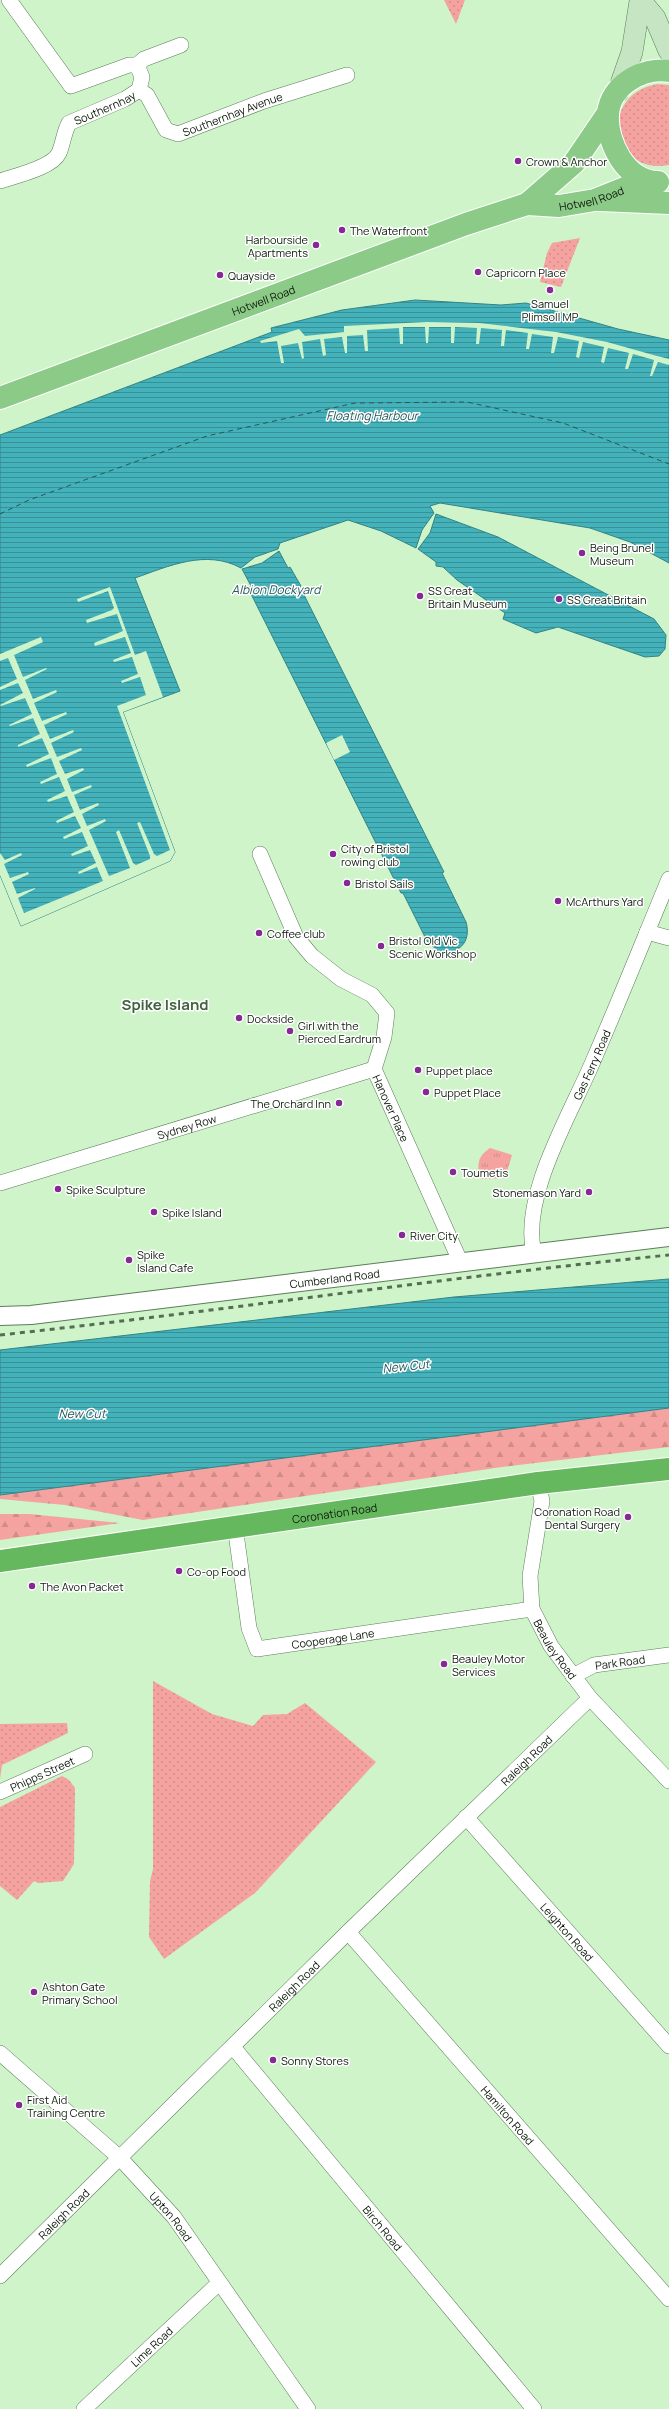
<svg xmlns="http://www.w3.org/2000/svg" width="669" height="2409" viewBox="0 0 669 2409" font-family="Manrope,sans-serif">
	<defs>
		<pattern id="grass-dots" width="8" height="8" patternUnits="userSpaceOnUse"><rect width="8" height="8" fill="#f5a3a0"/><path d="M2 2h.1M6 6h.1" fill="none" stroke="#d18c88" stroke-width="1.8" stroke-linecap="round"/></pattern>
		<pattern id="forest-firs" width="22" height="20" patternUnits="userSpaceOnUse"><rect width="22" height="20" fill="#f5a3a0"/><path d="M5 1l3.5 6h-7zM16 11l3.5 6h-7z" fill="#d18c88"/></pattern>
		<pattern id="park-tufts" width="24" height="20" patternUnits="userSpaceOnUse"><rect width="24" height="20" fill="#f5a3a0"/><path d="M3 7l-1-3M5 7V3M7 7l1-3M15 17l-1-3M17 17v-4M19 17l1-3" fill="none" stroke="#d18c88"/></pattern>
		<pattern id="water-rules" width="6" height="5" patternUnits="userSpaceOnUse"><rect width="6" height="5" fill="#44b2ba"/><path d="M0 2.5h6" fill="none" stroke="#379095"/></pattern>
	</defs>
	<rect width="100%" height="100%" fill="#cff4ca"/>
	<!-- grass -->
	<path fill="url(#grass-dots)" d="M 444,0 L 465,0 L 456,24 Z
		M 657,84 L 669,85 L 669,165 C 613,176 596,96 657,84 Z
		M 580,238 L 561,287 L 540,282 L 547,253 L 552,243 Z
		M 153,1681 L 212,1714 L 253,1726 L 263,1715 L 287,1714 L 305,1703 L 376,1762 L 255,1893 L 164,1959 L 149,1937 L 150,1881 L 153,1869 Z
		M 67,1723 L 68,1733 L 2,1765 L 0,1779 L 0,1724 Z
		M 62,1776 L 69,1780 L 75,1788 L 74,1864 L 63,1881 L 38,1883 L 34,1881 L 17,1900 L 0,1886 L 0,1807 Z"/>
	<!-- forest -->
	<path fill="url(#forest-firs)" d="M 669,1408 L 669,1447 L 502,1467 L 143,1520 L 65,1505 L 0,1499 L 0,1495 Z
		M 0,1514 L 29,1514 L 120,1523 L 0,1540 Z"/>
	<!-- park -->
	<path fill="url(#park-tufts)" d="M 490,1148 L 512,1155 L 505,1178 L 480,1179 C 477,1164 477,1157 490,1148 Z"/>
	<!-- water -->
	<path fill="url(#water-rules)" stroke="#338485" d="M 415,300 L 501,305 L 526,303 L 618,329 L 669,340 L 669,563 L 630,542 L 590,528 L 440,503 L 430,506 L 434,513 L 422,530 L 416,548 L 381,531 L 348,520 L 280,543 L 278,549 L 255,557 L 241,568 C 206,549 169,566 135,578 L 180,691 L 123,712 L 175,852 L 170,861 L 21,926 L 0,875 L 0,435 L 272,332 L 271,328 L 342,310 Z
		M 436,514 L 498,537 L 654,619 L 666,635 L 665,649 L 659,656 L 645,657 L 558,627 L 536,633 L 503,619 L 505,613 L 457,580 L 443,567 L 436,566 L 436,562 L 418,549 L 430,533 Z
		M 279,551 L 288,568 L 290,567 L 301,586 L 300,587 L 444,872 L 442,873 L 466,922 C 472,942 458,956 438,951 L 427,941 L 403,893 L 401,893 L 248,588 L 251,586 L 242,569 L 262,563 Z
		M 669,1279 L 669,1408 L 0,1495 L 0,1350 L 454,1297 Z"/>
	<!-- pier -->
	<path fill="#cff4ca" d="M 427,322 L 479,323 L 556,332 L 607,342 L 657,356 L 669,359 L 669,365 L 658,362 L 652,376 L 650,376 L 654,360 L 633,354 L 628,369 L 625,369 L 629,353 L 608,348 L 604,363 L 601,362 L 604,347 L 583,342 L 579,358 L 576,357 L 579,341 L 558,337 L 554,353 L 551,353 L 553,337 L 532,334 L 529,349 L 526,349 L 528,333 L 506,330 L 504,346 L 501,346 L 502,330 L 481,328 L 479,344 L 476,344 L 477,328 L 455,327 L 454,343 L 451,343 L 451,327 L 429,327 L 428,343 L 426,343 L 425,327 L 403,327 L 403,344 L 400,344 L 399,328 L 367,330 L 368,351 L 365,351 L 363,335 L 347,336 L 347,353 L 345,353 L 342,337 L 324,339 L 326,355 L 323,356 L 320,339 L 302,342 L 304,358 L 302,359 L 298,343 L 281,346 L 284,363 L 281,363 L 277,341 L 261,343 L 260,341 L 299,329 L 305,336 L 344,332 L 344,326 Z
		M 110,587 L 135,655 L 146,651 L 163,697 L 123,712 L 175,852 L 170,861 L 21,926 L 0,875 L 0,853 L 5,860 L 21,853 L 22,855 L 4,864 L 10,878 L 28,872 L 29,874 L 12,882 L 17,894 L 35,888 L 35,889 L 18,898 L 24,913 L 103,881 L 97,867 L 79,874 L 78,872 L 96,863 L 90,850 L 72,856 L 71,854 L 88,846 L 82,832 L 64,839 L 63,837 L 81,828 L 75,816 L 57,823 L 56,821 L 74,812 L 67,796 L 48,802 L 47,800 L 65,791 L 59,777 L 41,784 L 40,782 L 57,774 L 51,758 L 27,767 L 26,765 L 49,754 L 42,738 L 18,747 L 18,745 L 40,734 L 33,718 L 10,726 L 9,725 L 32,714 L 25,698 L 1,706 L 0,705 L 23,693 L 18,683 L 0,690 L 0,687 L 17,679 L 8,658 L 0,661 L 0,654 L 41,637 L 43,642 L 14,655 L 23,677 L 46,668 L 47,669 L 25,680 L 33,699 L 56,690 L 57,692 L 34,703 L 42,721 L 66,712 L 67,714 L 44,725 L 50,739 L 73,730 L 74,732 L 51,743 L 57,757 L 81,748 L 82,750 L 59,761 L 65,774 L 83,768 L 84,770 L 67,779 L 72,792 L 91,785 L 92,787 L 74,795 L 80,810 L 98,803 L 99,805 L 82,814 L 87,826 L 105,819 L 106,821 L 89,830 L 109,876 L 130,868 L 116,832 L 119,830 L 133,863 L 136,865 L 150,859 L 150,856 L 137,823 L 140,822 L 154,854 L 157,856 L 170,850 L 117,706 L 146,695 L 140,677 L 122,683 L 121,681 L 138,674 L 132,657 L 114,662 L 113,660 L 131,653 L 125,637 L 95,646 L 94,643 L 123,631 L 117,614 L 87,623 L 86,620 L 112,610 L 114,608 L 108,591 L 78,602 L 77,599 Z
		M 342,735 L 350,752 L 334,760 L 326,743 Z"/>
	<g fill="none" stroke-linecap="round" stroke-linejoin="round">
		<!-- ferry -->
		<path stroke="#28585b" stroke-width="1" stroke-dasharray="5 4" stroke-linecap="butt" d="M 0,514 L 29,500 L 207,436 L 355,403 L 467,402 L 563,423 L 669,464"/>
		<!-- minor casing -->
		<g stroke="#5c7d59" stroke-width="16">
			<g id="minor">
				<path d="M 9,0 L 71,86 L 129,65 L 137,65"/>
				<path id="s1" d="M 139,90 L 147,95 L 166,130 L 178,134 L 264,101 L 347,75"/>
				<path id="s2" d="M 0,181 C 15,176 52,168 59,153 C 63,144 64,132 69,123 L 125,99 L 139,90 L 142,77 L 137,65 L 144,59 L 181,45"/>
				<path id="s3" d="M 260,854 L 296,937 L 312,956 L 341,979 L 372,995 L 387,1013 L 384,1037 L 374,1069 L 460,1261"/>
				<path d="M 647,932 L 669,938"/>
				<path id="s4" d="M 0,1183 L 374,1069"/>
				<path id="s5" d="M 534,1253 C 520,1196 572,1112 594,1059 C 620,999 644,939 669,879"/>
				<path id="s6" d="M 538,1483 L 542,1501 L 530,1576 L 532,1609 L 551,1646 L 590,1698 L 669,1781"/>
				<path id="s7" d="M 235,1526 L 249,1628 L 257,1649 L 532,1609"/>
				<path id="s8" d="M 573,1676 L 594,1665 L 669,1655"/>
				<path id="s9" d="M 0,1792 L 85,1754"/>
				<path id="s10" d="M 466,1817 L 669,2046"/>
				<path id="s11" d="M 348,1932 L 669,2299"/>
				<path id="s12" d="M 233,2047 L 534,2409"/>
				<path id="s13" d="M 0,2053 L 120,2158 L 174,2217 L 308,2409"/>
				<path id="s14" d="M 0,2276 L 348,1932 L 590,1698"/>
				<path id="s15" d="M 84,2409 L 219,2283"/>
			</g>
		</g>
		<!-- tertiary casing -->
		<g stroke="#5c7d59" stroke-width="20">
			<g id="tertiary">
				<path id="s16" d="M 0,1316 L 31,1315 L 669,1237"/>
			</g>
		</g>
		<!-- secondary casing -->
		<g stroke="#5c7d59" stroke-width="22">
			<path id="secondary" d="M 640,0 L 655,18 L 669,51
				M 618,92 L 632,52 L 640,1"/>
		</g>
		<!-- primary casing -->
		<g stroke="#fff" stroke-width="24">
			<g id="primary">
				<path d="M 658,182 C 626,182 606,142 608,114 C 610,85 643,67 669,71"/>
				<path d="M 600,200 L 669,203"/>
				<path d="M 527,204 L 574,163 L 608,113"/>
				<path id="s17" d="M 0,398 L 466,224 L 527,204 L 559,206 L 595,200 L 630,186 L 654,182"/>
			</g>
		</g>
		<!-- trunk casing -->
		<g stroke="#fff" stroke-width="24">
			<g id="trunk">
				<path id="s18" d="M 0,1561 L 538,1483 L 669,1469"/>
			</g>
		</g>
		<!-- minor -->
		<use href="#minor" stroke="#fff" stroke-width="15"/>
		<!-- tertiary -->
		<use href="#tertiary" stroke="#fff" stroke-width="18"/>
		<!-- secondary -->
		<use href="#secondary" stroke="#c6e5c3" stroke-width="21"/>
		<!-- primary -->
		<use href="#primary" stroke="#8cca87" stroke-width="22"/>
		<!-- trunk -->
		<use href="#trunk" stroke="#66b85f" stroke-width="22"/>
		<!-- rail -->
		<path stroke="#576d53" stroke-width="3" stroke-dasharray="5 5" stroke-linecap="butt" d="M 0,1335 C 223,1311 446,1277 669,1255"/>
	</g>
	<!-- markers -->
	<g fill="#862994" stroke="#fff" stroke-width="1.5">
		<circle cx="518" cy="161" r="4"/>
		<circle cx="342" cy="230" r="4"/>
		<circle cx="316" cy="245" r="4"/>
		<circle cx="478" cy="272" r="4"/>
		<circle cx="220" cy="275" r="4"/>
		<circle cx="550" cy="290" r="4"/>
		<circle cx="582" cy="553" r="4"/>
		<circle cx="420" cy="596" r="4"/>
		<circle cx="559" cy="599" r="4"/>
		<circle cx="333" cy="854" r="4"/>
		<circle cx="347" cy="883" r="4"/>
		<circle cx="558" cy="901" r="4"/>
		<circle cx="259" cy="933" r="4"/>
		<circle cx="381" cy="946" r="4"/>
		<circle cx="239" cy="1018" r="4"/>
		<circle cx="290" cy="1031" r="4"/>
		<circle cx="418" cy="1070" r="4"/>
		<circle cx="426" cy="1092" r="4"/>
		<circle cx="339" cy="1103" r="4"/>
		<circle cx="453" cy="1172" r="4"/>
		<circle cx="58" cy="1189" r="4"/>
		<circle cx="589" cy="1192" r="4"/>
		<circle cx="154" cy="1212" r="4"/>
		<circle cx="402" cy="1235" r="4"/>
		<circle cx="129" cy="1260" r="4"/>
		<circle cx="628" cy="1517" r="4"/>
		<circle cx="179" cy="1571" r="4"/>
		<circle cx="32" cy="1586" r="4"/>
		<circle cx="444" cy="1664" r="4"/>
		<circle cx="34" cy="1992" r="4"/>
		<circle cx="273" cy="2060" r="4"/>
		<circle cx="19" cy="2105" r="4"/>
	</g>
	<g text-anchor="middle" dominant-baseline="central" stroke-width="3" stroke-linejoin="round" paint-order="stroke">
		<!-- street labels -->
		<g font-size="11" fill="#0c190a" stroke="#fff">
			<text stroke="none"><textPath href="#s2" startOffset="137">Southernhay</textPath></text>
			<text stroke="none"><textPath href="#s1" startOffset="120">Southernhay Avenue</textPath></text>
			<text stroke="none"><textPath href="#s17" startOffset="627">Hotwell Road</textPath></text>
			<text stroke="none"><textPath href="#s17" startOffset="281">Hotwell Road</textPath></text>
			<text stroke="none"><textPath href="#s5" startOffset="200">Gas Ferry Road</textPath></text>
			<text stroke="none"><textPath href="#s3" startOffset="311">Hanover Place</textPath></text>
			<text stroke="none"><textPath href="#s4" startOffset="195">Sydney Row</textPath></text>
			<text stroke="none"><textPath href="#s16" startOffset="337">Cumberland Road</textPath></text>
			<text stroke="none"><textPath href="#s18" startOffset="338">Coronation Road</textPath></text>
			<text stroke="none"><textPath href="#s7" startOffset="202">Cooperage Lane</textPath></text>
			<text stroke="none"><textPath href="#s6" startOffset="174">Beauley Road</textPath></text>
			<text stroke="none"><textPath href="#s8" startOffset="50">Park Road</textPath></text>
			<text stroke="none"><textPath href="#s14" startOffset="737">Raleigh Road</textPath></text>
			<text stroke="none"><textPath href="#s9" startOffset="46">Phipps Street</textPath></text>
			<text stroke="none"><textPath href="#s10" startOffset="153">Leighton Road</textPath></text>
			<text stroke="none"><textPath href="#s14" startOffset="413">Raleigh Road</textPath></text>
			<text stroke="none"><textPath href="#s11" startOffset="243">Hamilton Road</textPath></text>
			<text stroke="none"><textPath href="#s14" startOffset="89">Raleigh Road</textPath></text>
			<text stroke="none"><textPath href="#s13" startOffset="237">Upton Road</textPath></text>
			<text stroke="none"><textPath href="#s12" startOffset="235">Birch Road</textPath></text>
			<text stroke="none"><textPath href="#s15" startOffset="92">Lime Road</textPath></text>
		</g>
		<!-- poi labels -->
		<g font-size="11" fill="#0c190a" stroke="#fff" text-anchor="start">
			<text x="526" y="161">Crown &amp; Anchor</text>
			<text x="350" y="230">The Waterfront</text>
			<text x="308" y="239" text-anchor="end">Harbourside<tspan x="308" dy="13">Apartments</tspan></text>
			<text x="486" y="272">Capricorn Place</text>
			<text x="228" y="275">Quayside</text>
			<text x="550" y="303" text-anchor="middle">Samuel<tspan x="550" dy="13">Plimsoll MP</tspan></text>
			<text x="590" y="547">Being Brunel<tspan x="590" dy="13">Museum</tspan></text>
			<text x="428" y="590">SS Great<tspan x="428" dy="13">Britain Museum</tspan></text>
			<text x="567" y="599">SS Great Britain</text>
			<text x="341" y="848">City of Bristol<tspan x="341" dy="13">rowing club</tspan></text>
			<text x="355" y="883">Bristol Sails</text>
			<text x="566" y="901">McArthurs Yard</text>
			<text x="267" y="933">Coffee club</text>
			<text x="389" y="940">Bristol Old Vic<tspan x="389" dy="13">Scenic Workshop</tspan></text>
			<text x="247" y="1018">Dockside</text>
			<text x="298" y="1025">Girl with the<tspan x="298" dy="13">Pierced Eardrum</tspan></text>
			<text x="426" y="1070">Puppet place</text>
			<text x="434" y="1092">Puppet Place</text>
			<text x="331" y="1103" text-anchor="end">The Orchard Inn</text>
			<text x="461" y="1172">Toumetis</text>
			<text x="66" y="1189">Spike Sculpture</text>
			<text x="581" y="1192" text-anchor="end">Stonemason Yard</text>
			<text x="162" y="1212">Spike Island</text>
			<text x="410" y="1235">River City</text>
			<text x="137" y="1254">Spike<tspan x="137" dy="13">Island Cafe</tspan></text>
			<text x="620" y="1511" text-anchor="end">Coronation Road<tspan x="620" dy="13">Dental Surgery</tspan></text>
			<text x="187" y="1571">Co-op Food</text>
			<text x="40" y="1586">The Avon Packet</text>
			<text x="452" y="1658">Beauley Motor<tspan x="452" dy="13">Services</tspan></text>
			<text x="42" y="1986">Ashton Gate<tspan x="42" dy="13">Primary School</tspan></text>
			<text x="281" y="2060">Sonny Stores</text>
			<text x="27" y="2099">First Aid<tspan x="27" dy="13">Training Centre</tspan></text>
		</g>
		<!-- water labels -->
		<g font-size="12" font-style="italic" fill="#28585b" stroke="#fff">
			<text x="372" y="415">Floating Harbour</text>
			<text x="276" y="589">Albion Dockyard</text>
			<text transform="translate(406 1366) rotate(-6)">New Cut</text>
			<text x="82" y="1413">New Cut</text>
		</g>
		<!-- district labels -->
		<g font-size="15" font-weight="bold" fill="#41613e" stroke="#fff">
			<text x="165" y="1004">Spike Island</text>
		</g>
	</g>
</svg>
